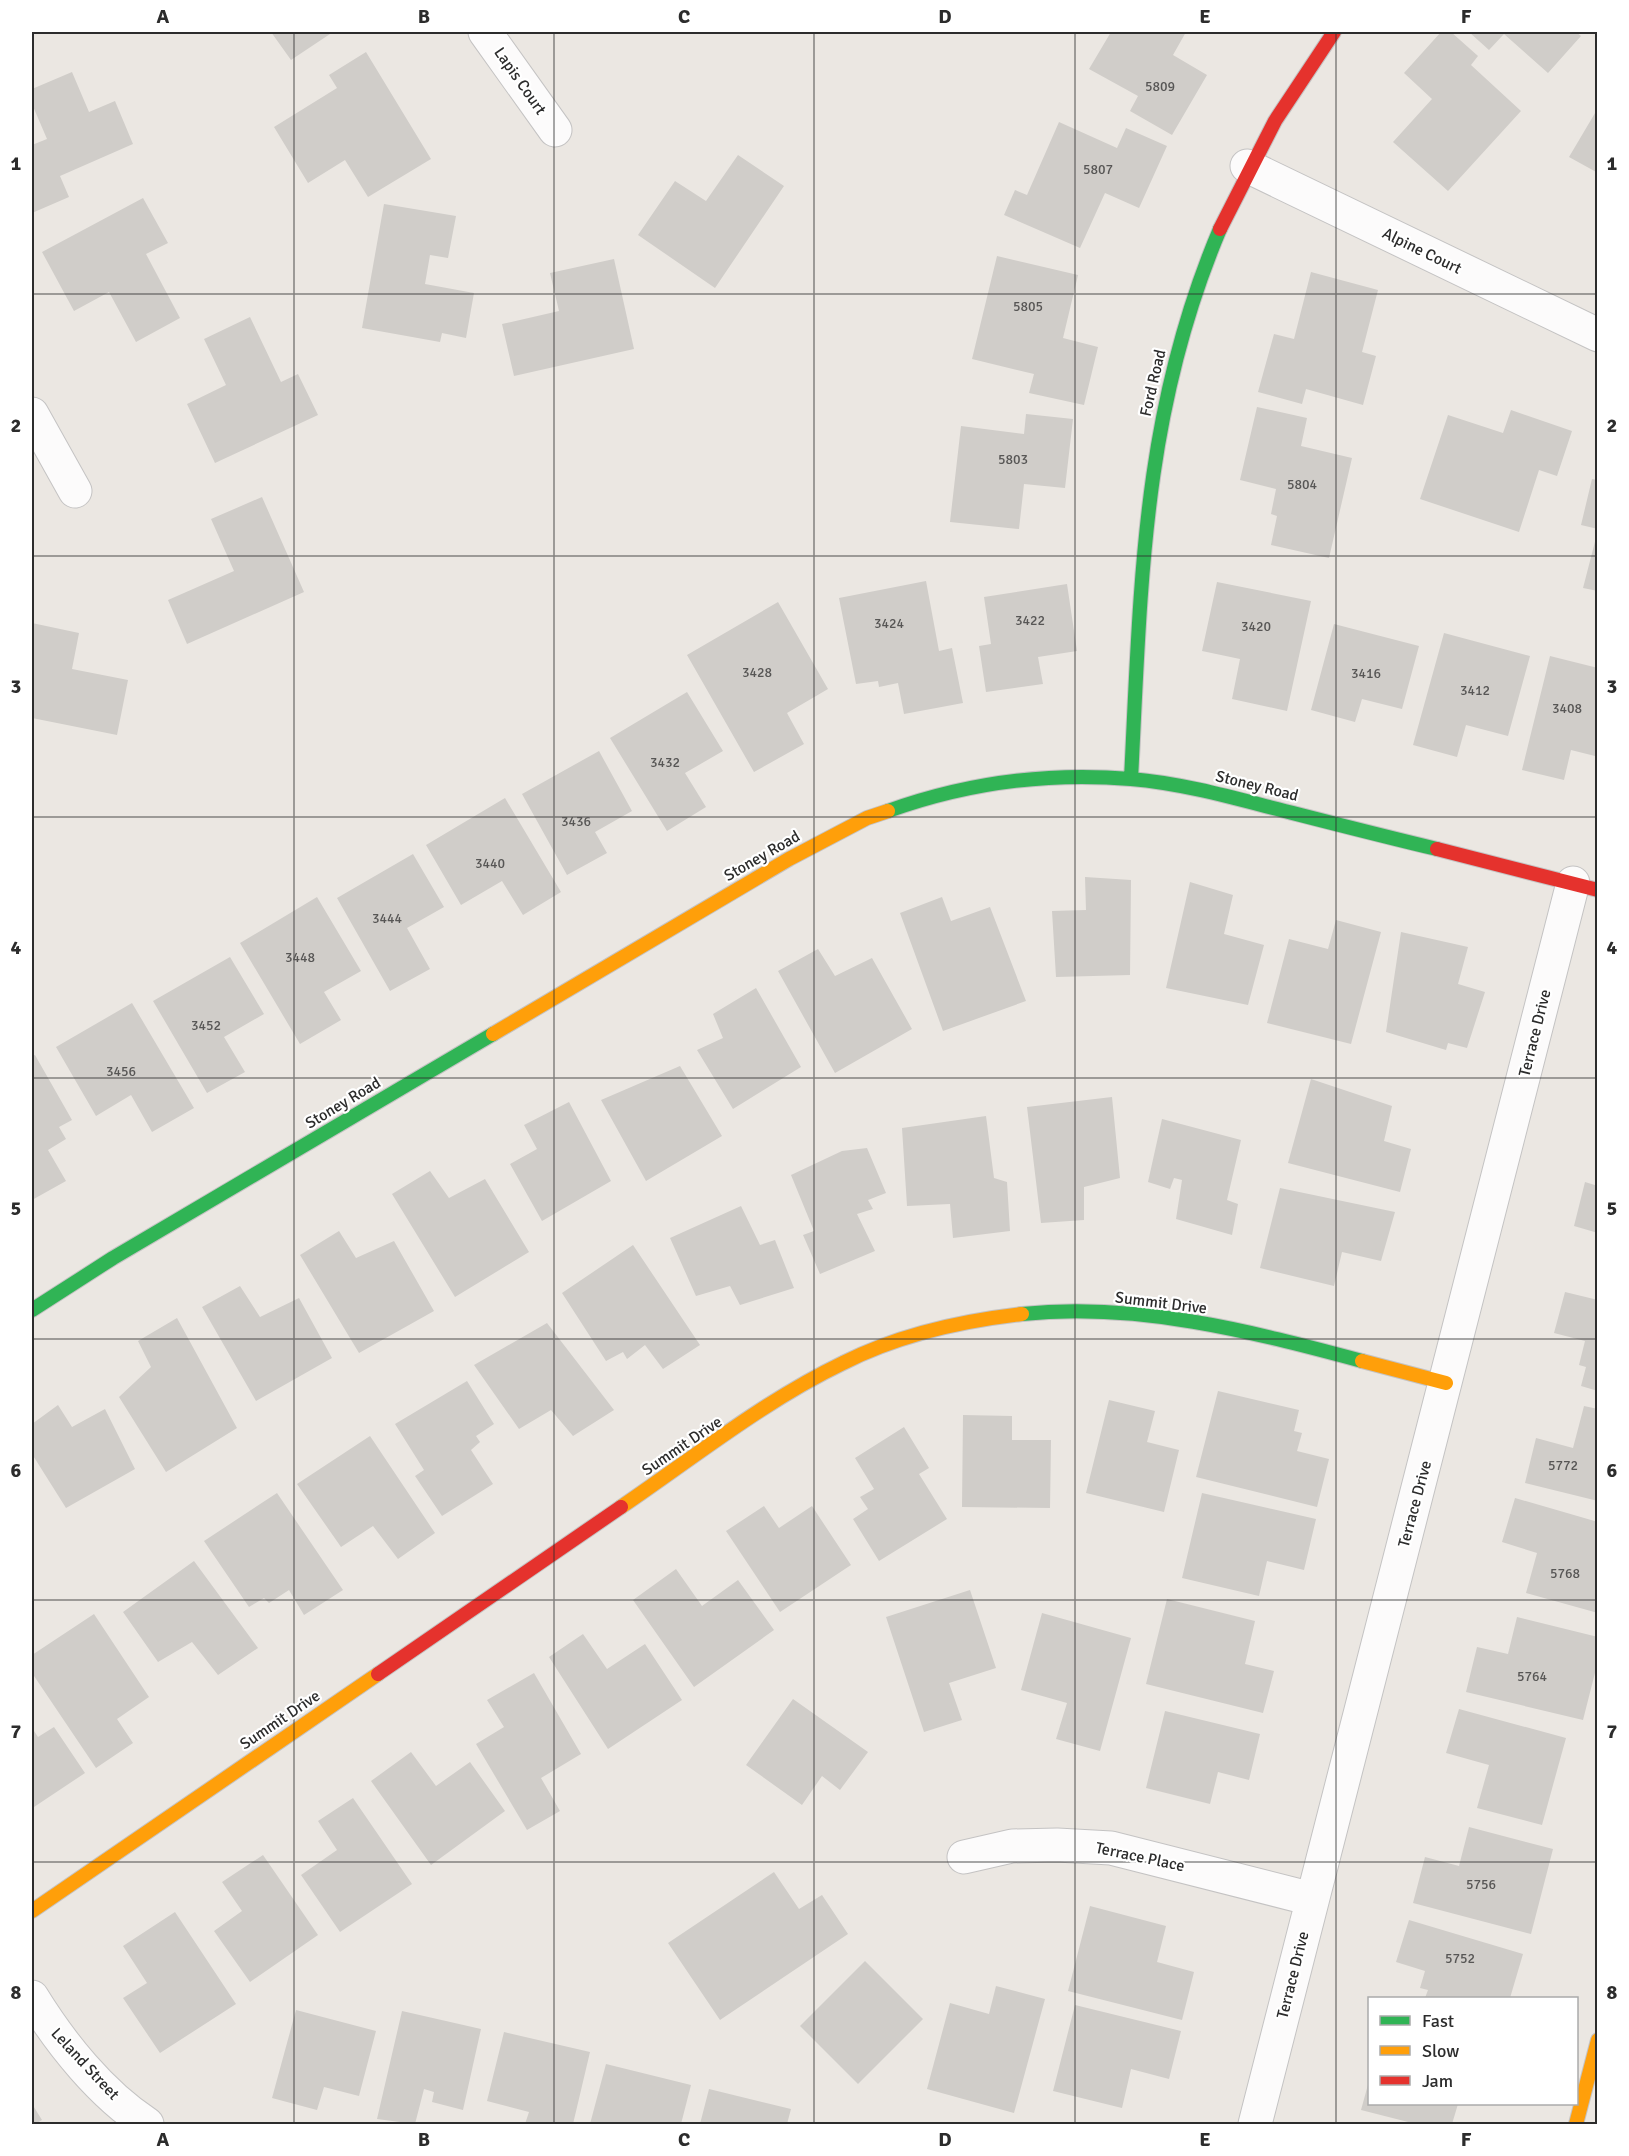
<svg xmlns="http://www.w3.org/2000/svg" width="1629" height="2156" viewBox="0 0 1629 2156" font-family="Signika,sans-serif">
	<rect width="100%" height="100%" fill="#ebe7e2"/>
	<!-- building -->
	<path fill="#d0cdc9" d="M 271,32 L 333,32 L 291,60 Z
		M 1111,32 L 1186,32 L 1173,55 L 1207,75 L 1172,135 L 1130,111 L 1138,96 L 1089,69 Z
		M 1441,32 L 1451,32 L 1478,56 L 1471,65 L 1521,111 L 1448,191 L 1393,142 L 1432,99 L 1404,73 Z
		M 1469,32 L 1576,32 L 1581,36 L 1548,73 L 1504,34 L 1489,50 Z
		M 366,52 L 431,159 L 368,197 L 345,160 L 308,183 L 274,127 L 337,88 L 329,75 Z
		M 72,72 L 89,112 L 115,101 L 133,144 L 60,176 L 69,197 L 32,213 L 32,145 L 47,139 L 32,104 L 32,89 Z
		M 1598,108 L 1598,173 L 1569,157 Z
		M 1059,122 L 1117,148 L 1126,128 L 1167,146 L 1139,208 L 1105,193 L 1080,248 L 1004,215 L 1015,190 L 1027,195 Z
		M 738,155 L 784,186 L 715,288 L 638,235 L 675,181 L 706,201 Z
		M 143,198 L 168,243 L 146,254 L 180,318 L 136,342 L 109,292 L 74,311 L 42,252 Z
		M 384,204 L 456,216 L 448,258 L 430,255 L 425,284 L 474,293 L 466,338 L 442,333 L 440,342 L 362,328 Z
		M 997,256 L 1078,275 L 1063,338 L 1098,347 L 1084,405 L 1029,393 L 1034,374 L 972,359 Z
		M 614,259 L 634,349 L 514,376 L 502,324 L 559,311 L 550,273 Z
		M 1311,272 L 1378,290 L 1362,352 L 1376,356 L 1363,405 L 1306,389 L 1302,404 L 1258,392 L 1274,334 L 1294,339 Z
		M 250,317 L 281,382 L 298,374 L 318,415 L 215,463 L 187,404 L 226,385 L 204,339 Z
		M 1257,407 L 1307,418 L 1301,446 L 1352,458 L 1329,558 L 1271,545 L 1277,516 L 1271,514 L 1276,489 L 1240,480 Z
		M 1511,410 L 1572,431 L 1557,476 L 1539,470 L 1519,532 L 1420,499 L 1448,415 L 1503,433 Z
		M 1026,414 L 1073,419 L 1065,488 L 1024,484 L 1019,529 L 950,522 L 961,426 L 1024,434 Z
		M 1592,479 L 1598,480 L 1598,529 L 1581,525 Z
		M 262,497 L 304,592 L 187,644 L 168,600 L 234,571 L 211,519 Z
		M 1598,530 L 1598,591 L 1583,588 Z
		M 926,581 L 939,651 L 952,648 L 963,703 L 904,714 L 898,683 L 879,687 L 878,681 L 856,684 L 839,598 Z
		M 1217,582 L 1311,601 L 1287,711 L 1232,699 L 1240,659 L 1202,651 Z
		M 1067,584 L 1077,651 L 1038,657 L 1043,684 L 986,692 L 979,646 L 991,644 L 984,597 Z
		M 778,602 L 828,689 L 787,713 L 804,744 L 754,772 L 687,655 Z
		M 32,623 L 79,633 L 72,669 L 128,680 L 117,735 L 32,718 Z
		M 1334,624 L 1419,646 L 1402,709 L 1362,699 L 1355,722 L 1311,710 Z
		M 1444,633 L 1530,656 L 1508,736 L 1466,725 L 1457,757 L 1413,745 Z
		M 1550,656 L 1598,668 L 1595,756 L 1571,750 L 1564,780 L 1522,770 Z
		M 687,692 L 723,751 L 685,773 L 706,807 L 667,831 L 610,738 Z
		M 599,751 L 632,811 L 595,832 L 607,853 L 567,875 L 522,794 Z
		M 505,798 L 561,892 L 523,915 L 502,881 L 461,905 L 426,845 Z
		M 413,854 L 444,907 L 407,928 L 430,969 L 390,991 L 337,898 Z
		M 1085,877 L 1131,880 L 1130,975 L 1056,977 L 1052,911 L 1086,910 Z
		M 1190,882 L 1233,895 L 1224,934 L 1264,945 L 1248,1005 L 1166,988 Z
		M 317,897 L 361,971 L 324,992 L 341,1020 L 300,1044 L 240,943 Z
		M 942,897 L 951,921 L 990,907 L 1026,1001 L 943,1031 L 900,913 Z
		M 1336,920 L 1381,932 L 1351,1044 L 1267,1023 L 1289,939 L 1328,949 Z
		M 1401,932 L 1468,947 L 1458,984 L 1485,992 L 1467,1048 L 1448,1043 L 1446,1050 L 1386,1032 Z
		M 818,949 L 835,976 L 872,958 L 912,1029 L 835,1073 L 778,971 Z
		M 230,957 L 264,1014 L 224,1037 L 245,1072 L 207,1093 L 153,1001 Z
		M 756,988 L 801,1067 L 733,1109 L 697,1050 L 723,1038 L 713,1014 Z
		M 132,1003 L 194,1108 L 152,1132 L 131,1095 L 96,1116 L 56,1047 Z
		M 35,1055 L 72,1120 L 59,1127 L 66,1139 L 48,1150 L 66,1181 L 32,1200 L 32,1056 Z
		M 680,1066 L 722,1136 L 646,1181 L 601,1100 Z
		M 1311,1079 L 1392,1106 L 1384,1141 L 1411,1149 L 1400,1192 L 1288,1163 Z
		M 1112,1097 L 1120,1178 L 1084,1187 L 1084,1220 L 1041,1223 L 1027,1107 Z
		M 569,1102 L 611,1181 L 542,1221 L 510,1164 L 537,1149 L 524,1125 Z
		M 986,1116 L 994,1178 L 1007,1182 L 1010,1231 L 953,1238 L 950,1204 L 907,1206 L 902,1128 Z
		M 1162,1119 L 1241,1140 L 1227,1200 L 1238,1204 L 1232,1235 L 1176,1219 L 1182,1180 L 1174,1178 L 1170,1189 L 1148,1182 Z
		M 867,1148 L 886,1193 L 868,1200 L 873,1209 L 857,1214 L 875,1251 L 820,1274 L 803,1235 L 814,1231 L 791,1175 L 842,1151 Z
		M 430,1171 L 449,1198 L 485,1179 L 529,1252 L 455,1297 L 392,1194 Z
		M 1585,1182 L 1598,1186 L 1598,1233 L 1574,1226 Z
		M 1280,1188 L 1395,1212 L 1381,1261 L 1342,1252 L 1334,1286 L 1260,1268 Z
		M 741,1206 L 760,1245 L 775,1240 L 794,1288 L 740,1305 L 730,1286 L 696,1296 L 670,1238 Z
		M 339,1231 L 356,1258 L 394,1241 L 434,1311 L 359,1353 L 300,1255 Z
		M 633,1245 L 700,1345 L 663,1369 L 645,1345 L 627,1359 L 623,1352 L 606,1361 L 562,1293 Z
		M 240,1286 L 260,1317 L 299,1298 L 332,1358 L 256,1401 L 202,1307 Z
		M 1565,1292 L 1598,1300 L 1598,1391 L 1581,1386 L 1586,1367 L 1579,1365 L 1585,1341 L 1554,1333 Z
		M 177,1318 L 237,1428 L 166,1472 L 119,1397 L 151,1367 L 138,1341 Z
		M 547,1323 L 614,1410 L 573,1436 L 551,1410 L 519,1429 L 474,1365 Z
		M 467,1381 L 494,1424 L 476,1436 L 480,1442 L 471,1450 L 493,1484 L 442,1516 L 415,1476 L 424,1470 L 395,1424 Z
		M 1218,1391 L 1299,1410 L 1294,1431 L 1302,1433 L 1297,1451 L 1329,1459 L 1317,1507 L 1196,1477 Z
		M 1109,1400 L 1155,1411 L 1147,1442 L 1179,1450 L 1164,1512 L 1086,1493 Z
		M 58,1405 L 72,1427 L 105,1409 L 135,1469 L 66,1508 L 32,1454 L 32,1424 Z
		M 1584,1406 L 1598,1409 L 1598,1501 L 1525,1483 L 1536,1438 L 1573,1448 Z
		M 963,1415 L 1012,1416 L 1012,1440 L 1051,1440 L 1050,1508 L 962,1507 Z
		M 904,1427 L 929,1468 L 919,1474 L 947,1519 L 879,1561 L 853,1519 L 868,1509 L 860,1497 L 874,1489 L 855,1458 Z
		M 370,1436 L 435,1533 L 398,1559 L 373,1526 L 341,1547 L 297,1484 Z
		M 277,1493 L 343,1590 L 304,1615 L 289,1590 L 269,1603 L 264,1598 L 249,1607 L 204,1541 Z
		M 1202,1493 L 1316,1519 L 1304,1570 L 1267,1561 L 1259,1596 L 1182,1578 Z
		M 1515,1498 L 1598,1522 L 1598,1613 L 1526,1593 L 1537,1553 L 1502,1542 Z
		M 764,1506 L 779,1528 L 812,1506 L 851,1565 L 780,1612 L 726,1531 Z
		M 194,1561 L 258,1648 L 218,1675 L 192,1642 L 158,1662 L 123,1612 Z
		M 676,1569 L 702,1606 L 738,1580 L 774,1630 L 694,1687 L 633,1600 Z
		M 970,1590 L 996,1668 L 949,1683 L 962,1720 L 924,1732 L 886,1617 Z
		M 1167,1599 L 1255,1621 L 1245,1664 L 1274,1671 L 1263,1713 L 1146,1684 Z
		M 1042,1613 L 1131,1638 L 1100,1751 L 1056,1739 L 1067,1703 L 1021,1690 Z
		M 94,1614 L 149,1697 L 117,1719 L 133,1743 L 96,1768 L 32,1673 L 32,1655 Z
		M 1517,1617 L 1598,1637 L 1598,1661 L 1583,1720 L 1466,1692 L 1477,1647 L 1508,1654 Z
		M 583,1634 L 607,1669 L 645,1644 L 682,1700 L 608,1749 L 549,1657 Z
		M 534,1673 L 581,1754 L 541,1778 L 560,1811 L 527,1830 L 476,1744 L 504,1727 L 487,1700 Z
		M 793,1699 L 868,1752 L 840,1790 L 822,1776 L 802,1805 L 746,1765 Z
		M 1459,1709 L 1566,1738 L 1542,1825 L 1477,1808 L 1489,1765 L 1446,1753 Z
		M 1165,1711 L 1260,1734 L 1249,1780 L 1218,1772 L 1210,1804 L 1146,1788 Z
		M 54,1727 L 85,1773 L 34,1807 L 32,1803 L 32,1728 L 38,1737 Z
		M 411,1752 L 436,1786 L 470,1762 L 505,1811 L 431,1865 L 371,1781 Z
		M 353,1798 L 412,1884 L 340,1932 L 301,1875 L 337,1850 L 318,1821 Z
		M 1469,1827 L 1553,1849 L 1531,1934 L 1413,1903 L 1425,1857 L 1459,1866 Z
		M 263,1855 L 318,1935 L 250,1982 L 214,1931 L 242,1911 L 222,1882 Z
		M 774,1872 L 799,1909 L 822,1895 L 848,1934 L 720,2020 L 668,1943 Z
		M 1090,1906 L 1166,1926 L 1157,1962 L 1194,1972 L 1182,2020 L 1068,1991 Z
		M 175,1912 L 236,2004 L 160,2053 L 123,1998 L 147,1983 L 123,1946 Z
		M 1409,1920 L 1523,1954 L 1510,1998 L 1425,1998 L 1428,1990 L 1420,1988 L 1425,1971 L 1396,1962 Z
		M 865,1961 L 923,2019 L 858,2084 L 800,2026 Z
		M 996,1986 L 1045,1999 L 1014,2113 L 927,2089 L 950,2003 L 989,2014 Z
		M 1075,2005 L 1181,2031 L 1169,2079 L 1131,2069 L 1122,2108 L 1053,2091 Z
		M 296,2010 L 376,2031 L 359,2096 L 324,2087 L 317,2110 L 272,2098 Z
		M 402,2011 L 481,2029 L 463,2110 L 432,2102 L 434,2092 L 424,2089 L 415,2124 L 377,2119 Z
		M 504,2032 L 590,2052 L 573,2124 L 525,2124 L 529,2112 L 487,2101 Z
		M 606,2064 L 691,2085 L 681,2124 L 590,2124 Z
		M 1369,2081 L 1370,2104 L 1458,2104 L 1452,2124 L 1416,2124 L 1361,2110 Z
		M 709,2089 L 791,2109 L 787,2124 L 700,2124 Z
		M 32,2104 L 42,2120 L 35,2124 L 32,2124 Z"/>
	<g fill="none" stroke-linecap="round" stroke-linejoin="round">
		<!-- street casing -->
		<g stroke="#c4c3c3" stroke-width="35">
			<path id="street" d="M 485,32 L 555,130
				M 1247,166 L 1598,335
				M 32,414 L 75,491
				M 964,1857 L 1012,1846 L 1057,1845 L 1111,1848 L 1312,1899
				M 32,1997 C 61,2044 101,2094 147,2124
				M 1255,2124 L 1573,883"/>
		</g>
		<!-- fast casing -->
		<g stroke="#c4c3c3" stroke-width="16">
			<path id="fast" d="M 1131,779 C 1141,584 1142,413 1220,229
				M 888,811 C 966,783 1048,772 1131,779 C 1179,783 1227,796 1273,808 C 1328,822 1382,836 1437,849
				M 32,1310 L 113,1258 L 493,1034
				M 1022,1314 C 1138,1302 1250,1331 1362,1361"/>
		</g>
		<!-- slow casing -->
		<g stroke="#c4c3c3" stroke-width="16">
			<path id="slow" d="M 493,1034 L 789,859 L 867,818 L 888,811
				M 1362,1361 L 1446,1383
				M 621,1507 C 693,1458 764,1401 843,1363 C 898,1335 960,1321 1022,1314
				M 32,1911 L 378,1674
				M 1576,2124 L 1598,2040"/>
		</g>
		<!-- jam casing -->
		<g stroke="#c4c3c3" stroke-width="16">
			<path id="jam" d="M 1220,229 L 1275,121 L 1334,32
				M 1437,849 L 1598,890
				M 378,1674 L 621,1507"/>
		</g>
		<!-- street -->
		<use href="#street" stroke="#fcfbfb" stroke-width="33"/>
		<!-- fast -->
		<use href="#fast" stroke="#30b455" stroke-width="14"/>
		<!-- slow -->
		<use href="#slow" stroke="#ff9f0a" stroke-width="14"/>
		<!-- jam -->
		<use href="#jam" stroke="#e5322d" stroke-width="14"/>
	</g>
	<!-- grid -->
	<path fill="none" stroke="#2c2c2c" stroke-width="1.5" stroke-opacity="0.55" d="M 294,32 L 294,2124M 554,32 L 554,2124M 814,32 L 814,2124M 1075,32 L 1075,2124M 1336,32 L 1336,2124M 32,294 L 1598,294M 32,556 L 1598,556M 32,817 L 1598,817M 32,1078 L 1598,1078M 32,1339 L 1598,1339M 32,1600 L 1598,1600M 32,1862 L 1598,1862"/>
	<g text-anchor="middle" dominant-baseline="central" stroke-width="4.5" stroke-linejoin="round" paint-order="stroke">
		<!-- number labels -->
		<g font-size="14" fill="#575655">
			<text x="1160" y="86">5809</text>
			<text x="1098" y="169">5807</text>
			<text x="1028" y="306">5805</text>
			<text x="1013" y="459">5803</text>
			<text x="1302" y="484">5804</text>
			<text x="1030" y="620">3422</text>
			<text x="889" y="623">3424</text>
			<text x="1256" y="626">3420</text>
			<text x="757" y="672">3428</text>
			<text x="1366" y="673">3416</text>
			<text x="1475" y="690">3412</text>
			<text x="1567" y="708">3408</text>
			<text x="665" y="762">3432</text>
			<text x="576" y="821">3436</text>
			<text x="490" y="863">3440</text>
			<text x="387" y="918">3444</text>
			<text x="300" y="957">3448</text>
			<text x="206" y="1025">3452</text>
			<text x="121" y="1071">3456</text>
			<text x="1563" y="1465">5772</text>
			<text x="1565" y="1573">5768</text>
			<text x="1532" y="1676">5764</text>
			<text x="1481" y="1884">5756</text>
			<text x="1460" y="1958">5752</text>
		</g>
		<!-- street labels -->
		<g font-size="16" fill="#2c2c2c" stroke="#fff">
			<text transform="translate(520 81) rotate(55)">Lapis Court</text>
			<text transform="translate(1422 251) rotate(26)">Alpine Court</text>
			<text transform="translate(1153 383) rotate(-77)">Ford Road</text>
			<text transform="translate(1257 786) rotate(14)">Stoney Road</text>
			<text transform="translate(762 856) rotate(-30)">Stoney Road</text>
			<text transform="translate(1535 1033) rotate(-76)">Terrace Drive</text>
			<text transform="translate(343 1103) rotate(-31)">Stoney Road</text>
			<text transform="translate(1161 1303) rotate(7)">Summit Drive</text>
			<text transform="translate(682 1446) rotate(-34)">Summit Drive</text>
			<text transform="translate(1415 1504) rotate(-75)">Terrace Drive</text>
			<text transform="translate(280 1720) rotate(-34)">Summit Drive</text>
			<text transform="translate(1140 1857) rotate(12)">Terrace Place</text>
			<text transform="translate(1293 1975) rotate(-76)">Terrace Drive</text>
			<text transform="translate(85 2064) rotate(47)">Leland Street</text>
		</g>
	</g>
	<!-- border -->
	<rect width="1629" height="2156" fill="none" stroke="#ffffff" stroke-width="66"/>
	<!-- legend -->
	<rect x="1368" y="1997" width="210" height="108" fill="#ffffff" stroke="#ababab" stroke-width="1.5"/>
	<rect x="1380" y="2016" width="30" height="9" fill="#30b455" stroke="#ababab" stroke-width="1.5"/>
	<text x="1422" y="2027" font-size="18" fill="#2c2c2c">Fast</text>
	<rect x="1380" y="2046" width="30" height="9" fill="#ff9f0a" stroke="#ababab" stroke-width="1.5"/>
	<text x="1422" y="2057" font-size="18" fill="#2c2c2c">Slow</text>
	<rect x="1380" y="2076" width="30" height="9" fill="#e5322d" stroke="#ababab" stroke-width="1.5"/>
	<text x="1422" y="2087" font-size="18" fill="#2c2c2c">Jam</text>
	<rect x="33" y="33" width="1563" height="2090" fill="none" stroke="#2c2c2c" stroke-width="2"/>
	<g font-size="20" text-anchor="middle" font-weight="bold" fill="#2c2c2c">
		<text x="163" y="23">A</text>
		<text x="424" y="23">B</text>
		<text x="684" y="23">C</text>
		<text x="945" y="23">D</text>
		<text x="1205" y="23">E</text>
		<text x="1466" y="23">F</text>
		<text x="16" y="170">1</text>
		<text x="1612" y="170">1</text>
		<text x="16" y="432">2</text>
		<text x="1612" y="432">2</text>
		<text x="16" y="693">3</text>
		<text x="1612" y="693">3</text>
		<text x="16" y="954">4</text>
		<text x="1612" y="954">4</text>
		<text x="16" y="1215">5</text>
		<text x="1612" y="1215">5</text>
		<text x="16" y="1477">6</text>
		<text x="1612" y="1477">6</text>
		<text x="16" y="1738">7</text>
		<text x="1612" y="1738">7</text>
		<text x="16" y="1999">8</text>
		<text x="1612" y="1999">8</text>
		<text x="163" y="2146">A</text>
		<text x="424" y="2146">B</text>
		<text x="684" y="2146">C</text>
		<text x="945" y="2146">D</text>
		<text x="1205" y="2146">E</text>
		<text x="1466" y="2146">F</text>
	</g>
</svg>
